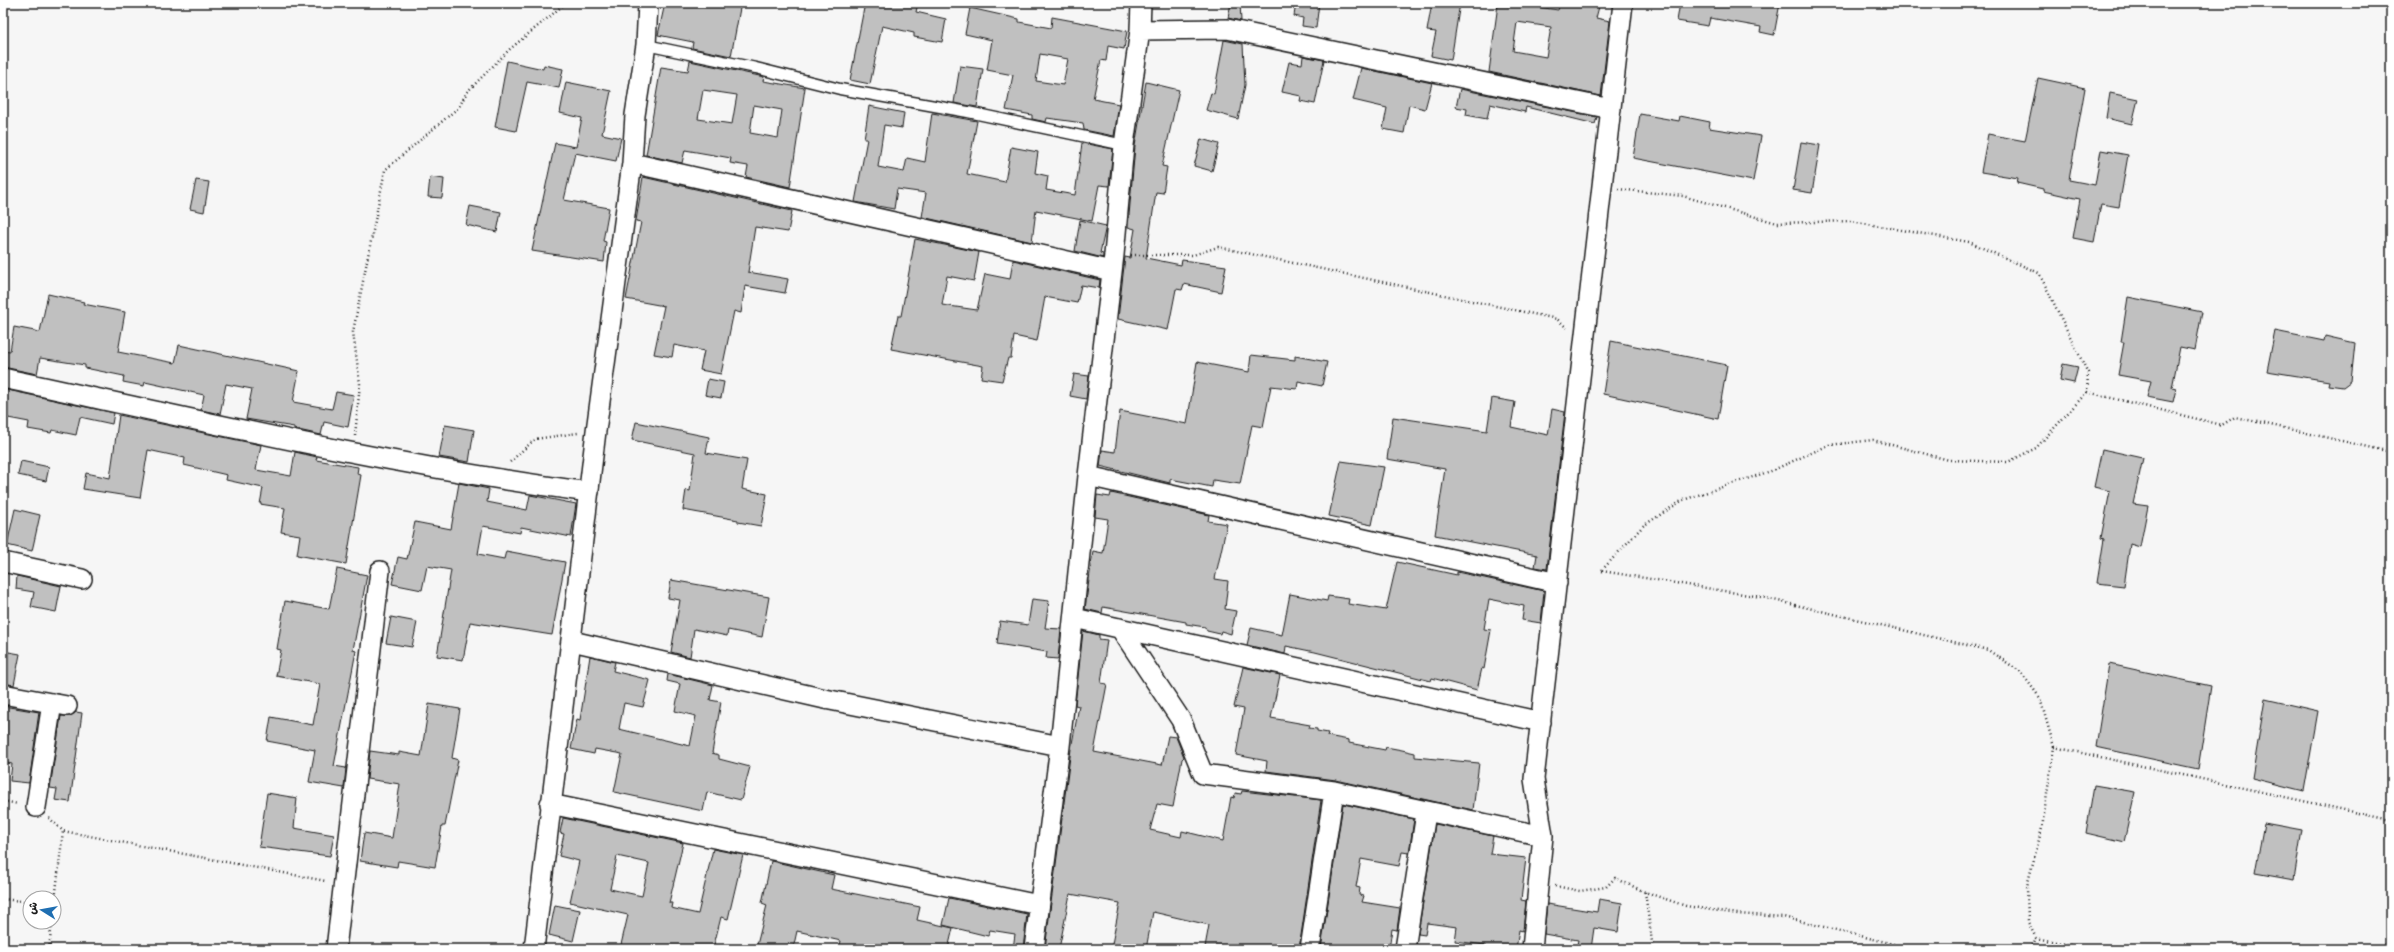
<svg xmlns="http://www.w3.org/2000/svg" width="2394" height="952" viewBox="0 0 2394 952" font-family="'Gochi Hand','Playpen Sans Arabic',sans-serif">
	<rect width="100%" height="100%" fill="#f6f6f6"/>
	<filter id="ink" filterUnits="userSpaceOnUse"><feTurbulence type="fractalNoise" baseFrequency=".025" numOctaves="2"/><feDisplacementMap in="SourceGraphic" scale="8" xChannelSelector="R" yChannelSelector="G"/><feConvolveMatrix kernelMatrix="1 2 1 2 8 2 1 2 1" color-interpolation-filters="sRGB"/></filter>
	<g filter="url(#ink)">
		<!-- building -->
		<path fill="#c0c0c0" stroke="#1c1c1c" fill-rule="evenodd" d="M 665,3 L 741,3 L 731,56 L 692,48 L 693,42 L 658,35 Z
			M 865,3 L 918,3 L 916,12 L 946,19 L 942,42 L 914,37 L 914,33 L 882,26 L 870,84 L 850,80 Z
			M 1231,3 L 1240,3 L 1241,21 L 1228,18 Z
			M 1296,3 L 1319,3 L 1316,28 L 1302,26 L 1303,18 L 1294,16 Z
			M 1432,3 L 1460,3 L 1451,60 L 1431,56 L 1436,32 L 1427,31 Z
			M 1510,3 L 1558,10 L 1560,3 L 1600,3 L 1596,18 L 1610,21 L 1601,96 L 1489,72 L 1498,4 L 1509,6 ZM 1517,22 L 1551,27 L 1546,57 L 1513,51 Z
			M 1680,3 L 1780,3 L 1774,35 L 1760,32 L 1761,27 L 1710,18 L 1708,26 L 1677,21 Z
			M 970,8 L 1019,19 L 1019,22 L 1051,28 L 1052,17 L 1127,31 L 1124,49 L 1108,46 L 1106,61 L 1101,60 L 1093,99 L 1119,104 L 1114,136 L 1084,130 L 1083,123 L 1047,118 L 1046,122 L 1032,119 L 1032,115 L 1006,110 L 1013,75 L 987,70 L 992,40 L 965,34 ZM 1040,54 L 1068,59 L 1063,85 L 1036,81 Z
			M 1224,40 L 1243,44 L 1245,85 L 1238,119 L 1206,110 L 1211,93 L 1214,94 Z
			M 1303,56 L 1324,60 L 1315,104 L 1300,101 L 1301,96 L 1282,92 L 1289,62 L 1302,64 Z
			M 507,61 L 543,69 L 544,65 L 563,69 L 559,88 L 527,82 L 516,131 L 495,127 Z
			M 690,61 L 764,77 L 763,81 L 805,88 L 790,187 L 746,177 L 748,166 L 730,163 L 731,158 L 685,150 L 682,163 L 646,155 L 661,67 L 688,71 ZM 703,90 L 737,95 L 732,124 L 698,119 ZM 754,105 L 782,110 L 778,138 L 750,133 Z
			M 960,66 L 983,69 L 977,107 L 954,103 Z
			M 1361,68 L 1432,83 L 1425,109 L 1409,105 L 1404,133 L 1383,129 L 1387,108 L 1353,100 Z
			M 2038,78 L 2085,88 L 2069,180 L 2095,185 L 2101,150 L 2128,155 L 2119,207 L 2101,204 L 2094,242 L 2073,238 L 2080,199 L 2043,191 L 2043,189 L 2017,183 L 2018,178 L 1981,172 L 1988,134 L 2025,141 Z
			M 566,82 L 611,91 L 602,134 L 621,138 L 616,161 L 575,153 L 564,200 L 609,208 L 603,241 L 606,242 L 604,262 L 532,251 L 555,143 L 576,147 L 582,118 L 560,113 Z
			M 1146,82 L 1179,90 L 1162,166 L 1167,167 L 1163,193 L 1156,192 L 1146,258 L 1181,265 L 1182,260 L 1226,266 L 1221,292 L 1184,284 L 1182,290 L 1176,289 L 1168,330 L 1118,319 L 1125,257 L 1130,258 L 1135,229 L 1128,227 L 1135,146 Z
			M 1460,89 L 1597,117 L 1595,124 L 1526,107 L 1525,112 L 1490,104 L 1487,119 L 1466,115 L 1467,109 L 1456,107 Z
			M 2110,93 L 2138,99 L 2132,124 L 2106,118 Z
			M 869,106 L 904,113 L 902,128 L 884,125 L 878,167 L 904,172 L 907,158 L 925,162 L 932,113 L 977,121 L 967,174 L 1005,182 L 1011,147 L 1038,152 L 1035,173 L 1048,176 L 1046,190 L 1075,195 L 1082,143 L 1113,149 L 1109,186 L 1099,185 L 1092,221 L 1036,210 L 1032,242 L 922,217 L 926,193 L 897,189 L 894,209 L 855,202 L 867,139 L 864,139 Z
			M 1640,114 L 1679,121 L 1680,116 L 1710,122 L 1709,128 L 1761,136 L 1753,181 L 1633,158 Z
			M 1201,139 L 1219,144 L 1212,171 L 1194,166 Z
			M 1801,142 L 1820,145 L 1812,193 L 1793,190 Z
			M 430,177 L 444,179 L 442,198 L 428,197 Z
			M 643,177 L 792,211 L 788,232 L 755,227 L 748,272 L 788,279 L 785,293 L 745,286 L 741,313 L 734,311 L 721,374 L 700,370 L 704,351 L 674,345 L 672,357 L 654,354 L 664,306 L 626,299 L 641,222 L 636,221 Z
			M 196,180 L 209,182 L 204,212 L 190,209 Z
			M 470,206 L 501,212 L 497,232 L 466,225 Z
			M 1080,220 L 1106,226 L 1100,253 L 1103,254 L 1103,258 L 1075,251 Z
			M 915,239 L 979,252 L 974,281 L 947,276 L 942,305 L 977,310 L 985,274 L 1010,279 L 1013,260 L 1100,280 L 1099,288 L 1081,285 L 1077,303 L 1045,297 L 1037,341 L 1014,336 L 1011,358 L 1008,358 L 1002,381 L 981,378 L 983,366 L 891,349 L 898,316 L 901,316 Z
			M 48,294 L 84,302 L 83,304 L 125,312 L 118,352 L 175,363 L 179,345 L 299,371 L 293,402 L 332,409 L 336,392 L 354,395 L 348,427 L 324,422 L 321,435 L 294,429 L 294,427 L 246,419 L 252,389 L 226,384 L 220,414 L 201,410 L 204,395 L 145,382 L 144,386 L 123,382 L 124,376 L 85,368 L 85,365 L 40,358 L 37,374 L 3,367 L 3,350 L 10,351 L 14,327 L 40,332 Z
			M 2128,297 L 2202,312 L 2195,350 L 2180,347 L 2172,388 L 2176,389 L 2173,402 L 2147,397 L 2151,381 L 2118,375 L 2124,342 L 2121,342 Z
			M 2275,331 L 2324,341 L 2325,336 L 2355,343 L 2351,381 L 2343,387 L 2328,385 L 2329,381 L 2267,371 Z
			M 1611,341 L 1727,365 L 1718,419 L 1603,394 Z
			M 1251,355 L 1295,360 L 1295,356 L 1327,362 L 1322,386 L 1298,381 L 1297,389 L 1271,386 L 1263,427 L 1252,425 L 1240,484 L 1213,480 L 1212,487 L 1170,479 L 1170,483 L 1100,466 L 1102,450 L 1115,452 L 1120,411 L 1187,424 L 1197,362 L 1249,372 Z
			M 2063,364 L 2078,367 L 2074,383 L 2060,380 Z
			M 1074,374 L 1089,376 L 1086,399 L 1070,396 Z
			M 708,379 L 724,382 L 721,398 L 705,395 Z
			M 3,389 L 114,413 L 112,424 L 80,417 L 76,435 L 52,430 L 51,433 L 28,429 L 29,422 L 3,417 Z
			M 1492,398 L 1515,402 L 1511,427 L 1548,435 L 1552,409 L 1565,412 L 1547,569 L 1535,567 L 1537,555 L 1435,535 L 1445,469 L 1387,459 L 1393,417 L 1487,431 Z
			M 119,415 L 261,445 L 256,470 L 291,476 L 295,452 L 317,457 L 316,460 L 358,467 L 357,474 L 361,475 L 346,564 L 297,555 L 300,535 L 281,532 L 285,508 L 260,504 L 263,488 L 226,480 L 227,475 L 184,465 L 185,458 L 148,450 L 140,498 L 83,489 L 86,473 L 110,478 Z
			M 636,422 L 709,437 L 706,453 L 747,460 L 742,489 L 767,494 L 761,526 L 738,522 L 738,520 L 683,510 L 686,490 L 690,491 L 695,453 L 632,440 Z
			M 445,425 L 474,430 L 469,462 L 439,457 Z
			M 2102,449 L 2143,458 L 2133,504 L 2148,506 L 2140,547 L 2130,544 L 2124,586 L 2097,583 L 2104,539 L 2101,538 L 2110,491 L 2094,487 Z
			M 21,461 L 49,467 L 46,481 L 18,475 Z
			M 1341,461 L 1384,467 L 1372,525 L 1329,516 Z
			M 459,483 L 489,489 L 487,502 L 527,510 L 530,495 L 576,504 L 571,537 L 521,527 L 520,533 L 483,526 L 478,554 L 504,559 L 506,551 L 565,562 L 552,635 L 470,622 L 463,660 L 437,656 L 451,570 L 427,566 L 422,590 L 392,584 L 398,557 L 407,559 L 415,522 L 451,529 Z
			M 1111,493 L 1209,515 L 1208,521 L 1227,524 L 1215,579 L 1228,581 L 1225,609 L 1236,611 L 1231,634 L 1221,631 L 1220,634 L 1207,631 L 1205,627 L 1186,624 L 1186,622 L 1103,607 L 1102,613 L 1085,609 L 1093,551 L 1103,553 L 1108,519 L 1095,517 L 1097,495 L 1110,497 Z
			M 15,509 L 40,515 L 32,551 L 7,545 Z
			M 1397,562 L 1457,575 L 1457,572 L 1544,591 L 1541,623 L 1522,620 L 1524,606 L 1489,599 L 1484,629 L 1491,630 L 1484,669 L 1482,668 L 1477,690 L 1432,678 L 1431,681 L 1315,652 L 1286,646 L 1285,654 L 1247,645 L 1251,628 L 1282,635 L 1290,594 L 1327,601 L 1328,596 L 1349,599 L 1348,604 L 1386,610 Z
			M 337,569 L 367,575 L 353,650 L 356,651 L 334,766 L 346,768 L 344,788 L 309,782 L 315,750 L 267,741 L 271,717 L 313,725 L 320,684 L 276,676 L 281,650 L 277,649 L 285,601 L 329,609 Z
			M 17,576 L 61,586 L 56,612 L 31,607 L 34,592 L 16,589 Z
			M 671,580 L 769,597 L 762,637 L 728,630 L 727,636 L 694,629 L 690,657 L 671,652 L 680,600 L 668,598 Z
			M 1032,599 L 1049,601 L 1045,628 L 1061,629 L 1058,659 L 1046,658 L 1047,652 L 997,644 L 1000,621 L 1028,625 Z
			M 391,617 L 417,622 L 412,647 L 386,643 Z
			M 1083,631 L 1099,635 L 1099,639 L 1107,640 L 1101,683 L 1107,684 L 1094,752 L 1162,765 L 1168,736 L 1176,737 L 1184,757 L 1182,759 L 1173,807 L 1157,804 L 1150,830 L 1181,837 L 1182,831 L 1223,841 L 1231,797 L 1234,798 L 1235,793 L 1241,794 L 1242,791 L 1321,800 L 1299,949 L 1269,949 L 1253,946 L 1252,949 L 1211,949 L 1205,947 L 1209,925 L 1153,912 L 1146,949 L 1111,949 L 1120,903 L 1070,894 L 1059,949 L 1045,949 L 1071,749 L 1079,706 L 1075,705 Z
			M 3,651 L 20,654 L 14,685 L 3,683 Z
			M 590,656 L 615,662 L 613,671 L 650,680 L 643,707 L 624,703 L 619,729 L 690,746 L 696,716 L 675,711 L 680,684 L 667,681 L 668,674 L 713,685 L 710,700 L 721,702 L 712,753 L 719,755 L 719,759 L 750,767 L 741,800 L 707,792 L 703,811 L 614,792 L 622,754 L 595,749 L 594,754 L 571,749 L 577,719 L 580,720 Z
			M 2109,664 L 2211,686 L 2198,769 L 2096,747 Z
			M 1243,667 L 1280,675 L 1271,718 L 1310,725 L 1309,728 L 1317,729 L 1317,731 L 1328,733 L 1327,736 L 1349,740 L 1349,743 L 1385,750 L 1386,747 L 1402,750 L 1415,753 L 1415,757 L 1479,763 L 1473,810 L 1336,780 L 1266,771 L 1267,761 L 1236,755 L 1244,709 L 1234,707 Z
			M 2265,699 L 2318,711 L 2304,791 L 2252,778 Z
			M 429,704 L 460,709 L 452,758 L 458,760 L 445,826 L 442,826 L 435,867 L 398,861 L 397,867 L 360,861 L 364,833 L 392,838 L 400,784 L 367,779 L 370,751 L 399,755 L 399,752 L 421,756 Z
			M 3,706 L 39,712 L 29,783 L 10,781 L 12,764 L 3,762 Z
			M 76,712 L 82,713 L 70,802 L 55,800 L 57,789 L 50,788 L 61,716 L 70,716 Z
			M 2094,785 L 2135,792 L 2124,842 L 2086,833 Z
			M 267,793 L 297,798 L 294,828 L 334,835 L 330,856 L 259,847 Z
			M 1343,804 L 1414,819 L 1409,853 L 1402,852 L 1399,866 L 1361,859 L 1356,887 L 1360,888 L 1359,895 L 1364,896 L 1362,902 L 1400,908 L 1397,930 L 1392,929 L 1389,949 L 1321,949 Z
			M 563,818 L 683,843 L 669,903 L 672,903 L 671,908 L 698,914 L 713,849 L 743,855 L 728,919 L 721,917 L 713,949 L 620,949 L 628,915 L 570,902 L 579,861 L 559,856 L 564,834 L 560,833 ZM 617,856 L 649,863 L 642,896 L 610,889 Z
			M 2264,823 L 2302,830 L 2294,880 L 2255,873 Z
			M 1435,824 L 1493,836 L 1490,854 L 1526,858 L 1521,900 L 1526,901 L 1523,931 L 1519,930 L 1516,949 L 1484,949 L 1485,945 L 1455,941 L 1457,927 L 1427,923 L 1425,935 L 1418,934 Z
			M 771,861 L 834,875 L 831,889 L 920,907 L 917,920 L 953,928 L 948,949 L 839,949 L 841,941 L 797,931 L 793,949 L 756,949 L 767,905 L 762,903 Z
			M 949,898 L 1027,914 L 1023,949 L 1013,949 L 1015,934 L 990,930 L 988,936 L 943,925 Z
			M 1599,899 L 1622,903 L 1618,932 L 1594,928 L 1591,949 L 1576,949 L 1578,940 L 1544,934 L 1547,904 L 1597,912 Z
			M 555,905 L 580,910 L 573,941 L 549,935 Z"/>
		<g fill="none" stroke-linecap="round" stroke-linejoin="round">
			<!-- lane casing -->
			<g stroke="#1c1c1c" stroke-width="13">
				<path id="lane" d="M 646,45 L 756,68 L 840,89 L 968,112 L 1124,145"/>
			</g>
			<!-- street casing -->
			<g stroke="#1c1c1c" stroke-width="22">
				<path id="street" d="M 1140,30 L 1227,29 L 1611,109
					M 632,163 L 1112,271
					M 3,378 C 198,420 392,466 589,492
					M 1088,476 L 1557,583
					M 3,562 L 82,579
					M 1074,618 L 1541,722
					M 1120,628 L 1181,720 L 1203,774 L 1334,791 L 1543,836
					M 572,641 L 825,699 L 1060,746
					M 3,694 L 67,706
					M 550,804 L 1039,905
					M 36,807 L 52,703
					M 336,949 L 380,571
					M 534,949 L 596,431 L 632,163 L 635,115 L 646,45 L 648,3
					M 1034,949 L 1060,746 L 1088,476 L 1114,255 L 1124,145 L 1140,30 L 1141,3
					M 1310,949 L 1334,791
					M 1405,949 L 1426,813
					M 1532,949 L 1543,836 L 1534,779 L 1623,3"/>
			</g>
			<!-- path -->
			<path stroke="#1c1c1c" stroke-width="2.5" stroke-dasharray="1 3" stroke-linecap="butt" d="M 1618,189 L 1683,196 L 1777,223 L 1851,221 L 1969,242 L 2039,273 L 2088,373 L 2087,392 L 2222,425 L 2235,417 L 2391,452
				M 1131,255 L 1193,255 L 1218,247 L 1557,319 L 1567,328
				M 355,436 L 360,384 L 353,332 L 385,170 L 459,107 L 467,92 L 510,49 L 566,3
				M 510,462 L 535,439 L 578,433
				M 1602,570 L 1643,526 L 1683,500 L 1771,471 L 1829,445 L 1873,440 L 1949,460 L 2008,462 L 2036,448 L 2087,392
				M 1602,571 L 1761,597 L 1988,650 L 2021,672 L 2040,698 L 2054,747 L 2042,828 L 2027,886 L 2028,922 L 2036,938 L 2090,949
				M 2054,747 L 2391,820
				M 3,801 L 18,804
				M 49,818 L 63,831 L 326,881
				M 1555,886 L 1580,891 L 1606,887 L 1615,878 L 1645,892 L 1686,906 L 1738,914 L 1783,917 L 1914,949
				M 1645,892 L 1653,949
				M 3,899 L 30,902
				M 54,909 L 63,831
				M 49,949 L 52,922
				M 2031,949 L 2036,938"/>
			<!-- lane -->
			<use href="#lane" stroke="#fff" stroke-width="10"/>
			<!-- street -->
			<use href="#street" stroke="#fff" stroke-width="19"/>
		</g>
	</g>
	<!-- margin -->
	<rect width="2394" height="952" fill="none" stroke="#fff" stroke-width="16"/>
	<rect x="8" y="8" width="2378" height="936" fill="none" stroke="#1c1c1c" stroke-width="1.5" filter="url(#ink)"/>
	<!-- north arrow -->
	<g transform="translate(42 910) rotate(281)"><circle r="19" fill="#ffffff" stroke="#a4a4a4"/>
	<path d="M0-3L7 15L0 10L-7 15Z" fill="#1f6fb2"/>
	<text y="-6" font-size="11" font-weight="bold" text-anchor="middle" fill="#1c1c1c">ش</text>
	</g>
</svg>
